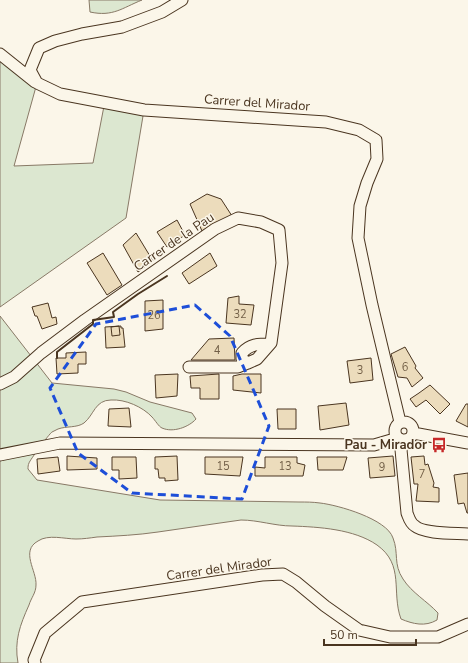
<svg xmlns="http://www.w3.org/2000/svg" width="468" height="663" viewBox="0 0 468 663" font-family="'Nunito Sans',sans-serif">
	<rect width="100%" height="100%" fill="#fbf6e9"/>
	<!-- green -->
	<path fill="#dce7d0" stroke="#887966" d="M 89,0 L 142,0 C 122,8 113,17 90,12 Z
		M 0,56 L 37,83 L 14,166 L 93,163 L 104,106 L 144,110 L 126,218 L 0,307 Z
		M 0,316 L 52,383 L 114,389 L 126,392 L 150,402 L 192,413 L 196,419 C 189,427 173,433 162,428 C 159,427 155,420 152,417 C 143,407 125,399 111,400 C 95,400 94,415 84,423 C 77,428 66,426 58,429 C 56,430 54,431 52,432 C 49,434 30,460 29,463 C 28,465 28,467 28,469 L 37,480 L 160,500 L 299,502 C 306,502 313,502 320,503 C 338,505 387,519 393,538 C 399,553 393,564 403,579 C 412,593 427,601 438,613 L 437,620 C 425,627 413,624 401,619 C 391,592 405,565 377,545 C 354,529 319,527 292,526 C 275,526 258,520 241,520 C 234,521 227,522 220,523 C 199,526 179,529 158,532 C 138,535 117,536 97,537 C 90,538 83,539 76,539 C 65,539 48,534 38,541 C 20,551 37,571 36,585 C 36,593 31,598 29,605 C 20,625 14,641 18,663 L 0,663 Z"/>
	<!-- building -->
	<path fill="#ecdcbc" stroke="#4a3520" d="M 207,194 L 221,199 L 232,216 L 202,231 L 190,204 Z
		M 177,220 L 185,235 L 167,247 L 157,232 Z
		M 136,233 L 153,261 L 138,272 L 123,245 Z
		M 103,253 L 122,285 L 107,295 L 87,263 Z
		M 210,253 L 217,266 L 189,284 L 182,273 Z
		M 239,296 L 239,304 L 254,305 L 251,325 L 226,323 L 228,298 Z
		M 163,300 L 163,329 L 145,331 L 145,301 Z
		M 48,303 L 52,318 L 56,317 L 57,324 L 42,329 L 37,316 L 35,316 L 32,307 Z
		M 119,326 L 120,335 L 112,336 L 111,327 Z
		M 121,326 L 121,328 L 123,328 L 125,347 L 106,348 L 105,327 Z
		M 234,338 L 235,360 L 191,360 L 209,339 Z
		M 405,347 L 416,366 L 415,368 L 423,378 L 412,387 L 407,378 L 398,377 L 391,354 Z
		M 86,352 L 86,364 L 78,364 L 78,373 L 57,374 L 56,358 L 66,358 L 66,353 Z
		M 371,358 L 373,380 L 350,383 L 347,361 Z
		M 178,374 L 177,396 L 156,398 L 155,375 Z
		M 219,374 L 219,399 L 200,399 L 200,388 L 191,388 L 190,376 Z
		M 242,374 L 261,374 L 261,393 L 233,390 L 233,376 Z
		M 430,385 L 450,404 L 440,414 L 426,400 L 416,407 L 410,399 L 419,393 Z
		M 346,403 L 349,425 L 320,430 L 318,406 Z
		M 466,404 L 468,404 L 468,427 L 456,421 Z
		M 129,408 L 131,427 L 108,426 L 109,409 Z
		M 277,409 L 296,409 L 296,429 L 278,429 Z
		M 67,456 L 97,458 L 97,469 L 67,470 Z
		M 177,456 L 178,480 L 165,481 L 165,478 L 159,478 L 158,469 L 155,469 L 155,457 Z
		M 393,456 L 395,476 L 370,478 L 368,458 Z
		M 424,456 L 425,465 L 428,464 L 434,483 L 433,487 L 439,488 L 439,502 L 416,501 L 418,484 L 414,484 L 411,457 Z
		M 58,457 L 60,471 L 38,474 L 37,459 Z
		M 112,457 L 136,457 L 137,478 L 119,479 L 119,470 L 112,470 Z
		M 205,457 L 243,457 L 240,476 L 205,474 Z
		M 265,457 L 297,457 L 297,463 L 305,465 L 303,476 L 255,476 L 255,467 L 265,468 Z
		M 317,457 L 347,457 L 343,470 L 318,470 Z
		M 468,473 L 468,513 L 467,513 L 464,503 L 458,504 L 454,475 Z"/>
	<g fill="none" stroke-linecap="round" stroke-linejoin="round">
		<!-- street casing -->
		<g stroke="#4a3520" stroke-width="13">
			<path id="street" d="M 182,0 L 162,12 L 122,27 L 82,34 L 55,41 L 39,48 L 30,70 L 37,83 L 60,94 L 144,110 L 326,122 L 359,130 L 376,140 L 377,159 L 367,183 L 360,206 L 358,238 L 372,305 L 400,422
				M 0,54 L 35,82
				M 189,367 L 238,367 L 248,363
				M 0,384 L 14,377 L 41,353 L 85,320 L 215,229 L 238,218 L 261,222 L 279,230 L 282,263 L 271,343 L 257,359 L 248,363 L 242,359 L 242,353 C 250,344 258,344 270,344
				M395 431a9 9 0 1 1 18 0a9 9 0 1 1-18 0Z
				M 413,433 L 468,443
				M 400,439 L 407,513 C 409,518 410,523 415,526 C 424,534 455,533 468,534
				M 0,455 L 60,443 L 374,445 L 398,438
				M 35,663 L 34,660 L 45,633 L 82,602 L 262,575 L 283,574 L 296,582 L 325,606 L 359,630 L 390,637 L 438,637 L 468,624"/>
		</g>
		<!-- street -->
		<use href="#street" stroke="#fbf6e9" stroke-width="11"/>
		<!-- wall -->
		<path stroke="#4a3520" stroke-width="2" d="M 57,358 L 57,352 L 93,324 L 93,320 L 114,317 L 113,312 L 138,294 L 167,276"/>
	</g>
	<!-- marked area -->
	<path fill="none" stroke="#1d4ed8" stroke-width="3" stroke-dasharray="8 5" stroke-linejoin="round" d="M 195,305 L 230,336 L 269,426 L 242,499 L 132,493 L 78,453 L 50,388 L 96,324 Z"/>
	<!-- icons -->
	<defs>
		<g id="bus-bare" transform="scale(1.2)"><path d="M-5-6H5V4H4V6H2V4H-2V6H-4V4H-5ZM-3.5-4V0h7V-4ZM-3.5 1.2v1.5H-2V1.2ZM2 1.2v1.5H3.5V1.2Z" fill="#c62828" stroke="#fbf6e9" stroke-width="2.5" paint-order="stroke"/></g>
	</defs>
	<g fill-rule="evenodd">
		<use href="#bus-bare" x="439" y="445"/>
	</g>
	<g text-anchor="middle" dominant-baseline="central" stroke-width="3" stroke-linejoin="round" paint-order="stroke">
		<!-- number labels -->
		<g font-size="11" fill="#725f47">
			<text x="240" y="314">32</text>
			<text x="154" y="315">26</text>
			<text x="217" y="350">4</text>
			<text x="405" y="367">6</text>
			<text x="360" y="370">3</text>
			<text x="223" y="466">15</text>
			<text x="285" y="466">13</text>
			<text x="382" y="467">9</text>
			<text x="422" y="474">7</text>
		</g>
		<!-- street labels -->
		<g font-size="13" fill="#4a3520" stroke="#fbf6e9">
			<text transform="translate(257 103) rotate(4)">Carrer del Mirador</text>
			<text transform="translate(174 242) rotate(-34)">Carrer de la Pau</text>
			<text transform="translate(219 569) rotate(-8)">Carrer del Mirador</text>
		</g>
		<!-- poi labels -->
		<g font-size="13" font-weight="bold" fill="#4a3520" stroke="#fbf6e9" text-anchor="end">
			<text x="427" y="445">Pau - Mirador</text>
		</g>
	</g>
	<!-- scale -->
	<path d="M324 639v6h92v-6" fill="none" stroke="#4a3520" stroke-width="2"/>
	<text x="330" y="639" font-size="12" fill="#4a3520" stroke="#fbf6e9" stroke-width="3" paint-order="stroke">50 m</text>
</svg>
